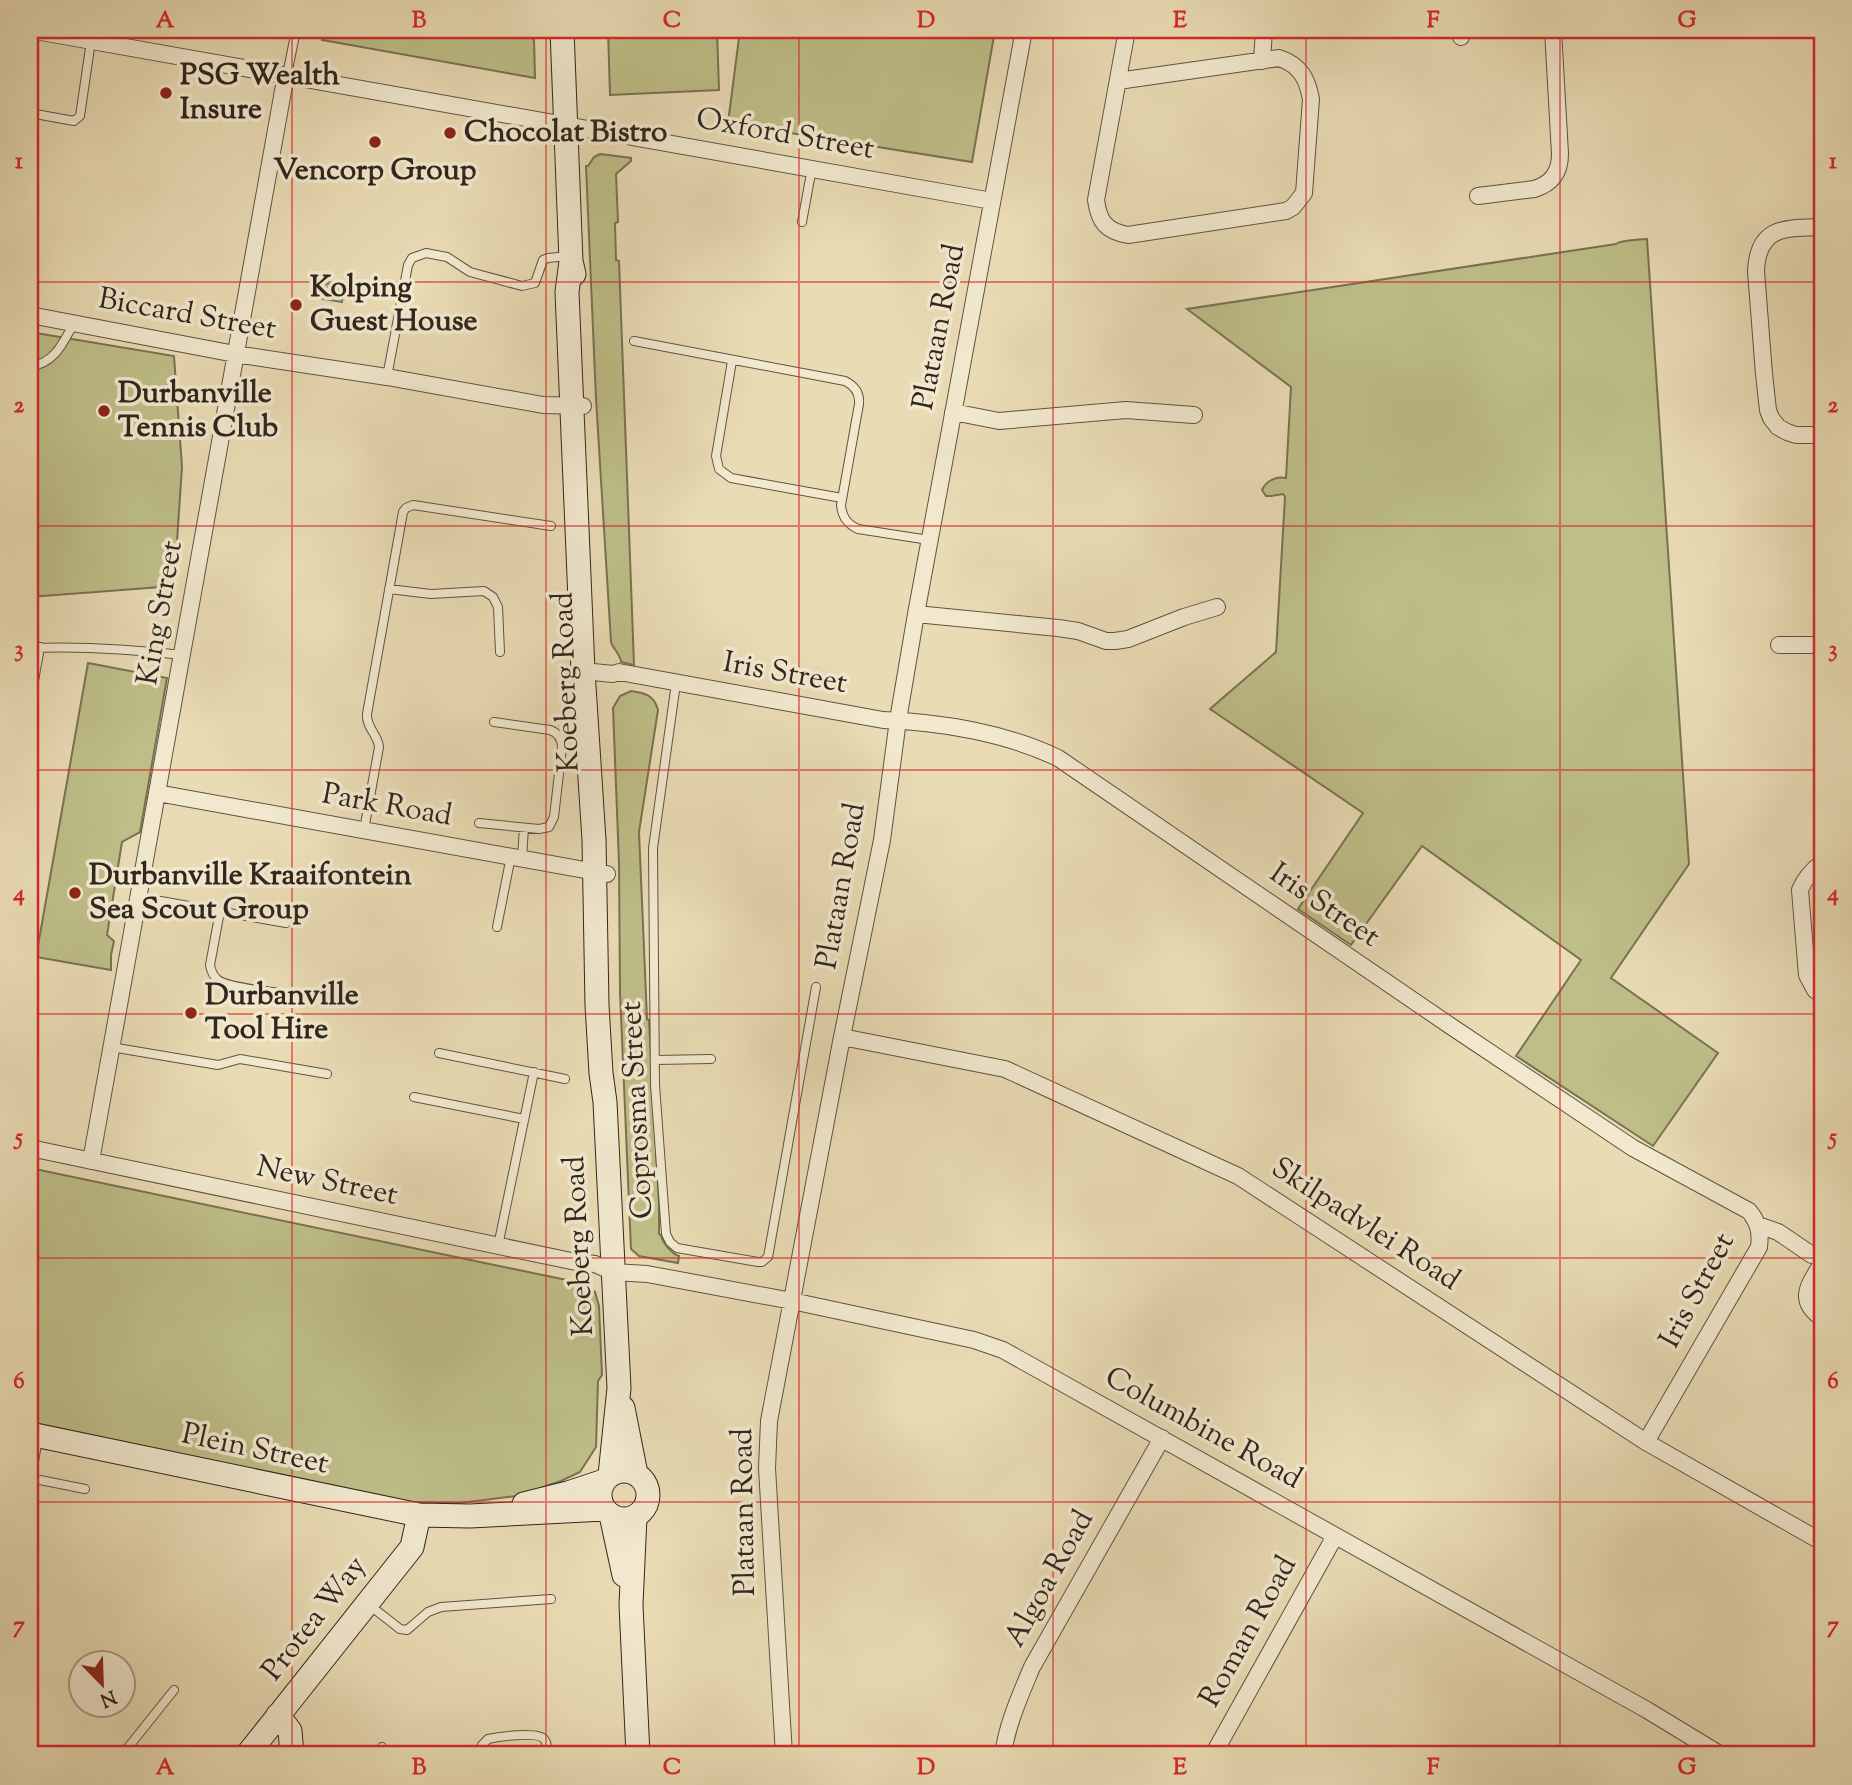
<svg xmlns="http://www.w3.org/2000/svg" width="1852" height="1785" viewBox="0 0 1852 1785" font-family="'Sorts Mill Goudy',serif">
	<rect width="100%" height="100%" fill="#e9dbb4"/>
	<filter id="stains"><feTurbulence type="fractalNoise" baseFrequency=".00286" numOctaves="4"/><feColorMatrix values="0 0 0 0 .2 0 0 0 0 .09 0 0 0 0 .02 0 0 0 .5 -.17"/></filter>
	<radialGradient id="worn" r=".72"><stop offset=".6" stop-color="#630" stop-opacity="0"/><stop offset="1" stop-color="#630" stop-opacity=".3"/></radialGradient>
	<!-- green -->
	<path fill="#bebe88" stroke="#787253" stroke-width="2" d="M 324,30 L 514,30 L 534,39 L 535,78 L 322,40 Z
		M 608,30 L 717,30 L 719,90 L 610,95 Z
		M 740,30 L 995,30 L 972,162 L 728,123 Z
		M 600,154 L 631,158 L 631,161 L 616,174 L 618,222 L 615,223 L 616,260 L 619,261 L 634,665 L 621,662 C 621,655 613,649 611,642 L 596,399 L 586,166 L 588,166 L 594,157 Z
		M 1647,239 L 1689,864 L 1611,978 L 1718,1053 L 1653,1146 L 1516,1056 L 1581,960 L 1422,846 L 1351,945 L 1298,909 L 1363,813 L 1210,709 L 1276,652 L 1285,497 L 1283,494 L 1271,496 L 1266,496 L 1262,490 C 1266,481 1276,476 1286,478 L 1291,387 L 1187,309 L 1616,244 C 1622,240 1638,240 1647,239 Z
		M 30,332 L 174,356 L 182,467 L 174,586 L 30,597 Z
		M 88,663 L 167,678 L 140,832 L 122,842 L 107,935 L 114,941 L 111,955 L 111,970 L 36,957 Z
		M 631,691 C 645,693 654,695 658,710 L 639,832 L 647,1019 L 649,1020 L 659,1204 L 659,1234 L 661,1235 C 662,1242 672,1254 679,1256 L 678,1263 L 639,1256 L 631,1249 L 620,992 L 619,863 L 613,708 L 620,696 Z
		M 30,1168 L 581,1283 L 595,1292 L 599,1306 L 602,1375 L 598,1381 L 596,1447 L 580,1472 L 561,1481 L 517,1496 L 460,1503 L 409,1502 L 30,1422 Z"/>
	<!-- water -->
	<path fill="#99bca7" stroke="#6f8070" stroke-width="2" d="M 321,283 L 344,286 L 342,302 L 318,298 Z"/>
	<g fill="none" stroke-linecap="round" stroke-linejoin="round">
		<!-- lane casing -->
		<g stroke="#5f5344" stroke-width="10">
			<path id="lane" d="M 287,75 L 296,30
				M 30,113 L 74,121 L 80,116 L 91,41
				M 802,222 L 812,168
				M 634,341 L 845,381 C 855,386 860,393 859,404 L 841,505 C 842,517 847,524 858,529 L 929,540
				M 732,361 L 716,456 L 719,469 L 731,478 L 842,498
				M 30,367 C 56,362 62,344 74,323
				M 387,377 L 408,265 L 412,258 L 426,253 L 447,257 L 470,272 L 522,286 L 535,283 L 543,260 L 548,258 L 568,256
				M 389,589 L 431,594 L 484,591 L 493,597 L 498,607 L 500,652
				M 30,648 C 81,646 131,649 182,655
				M 676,683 L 653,848 L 655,1085 L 666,1234 L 670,1242 L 677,1248 L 758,1262 L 762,1262 L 768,1257 L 816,987
				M 30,703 L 40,647
				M 479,823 L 539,829 L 549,827 L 554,817 L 562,747 C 562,738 558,733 550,730 L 494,722
				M 30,830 L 34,835
				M 364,830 L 379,747 C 378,734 366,728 367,714 L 403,512 L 406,508 L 413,505 L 551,526
				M 522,858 L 524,828
				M 138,897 L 286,923
				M 220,911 L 210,965 C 211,971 213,976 218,980 C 227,987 266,991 280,993
				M 497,927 L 511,856
				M 111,1047 L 218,1065 L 240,1059 L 327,1074
				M 439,1053 L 565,1079
				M 655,1060 L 711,1059
				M 414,1097 L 524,1119
				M 498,1246 L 534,1072
				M 30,1478 L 85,1489
				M 31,1478 L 38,1439
				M 368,1604 L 400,1629 L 407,1630 L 428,1612 L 441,1607 L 551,1599
				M 382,1747 L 383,1755
				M 122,1755 L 174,1690
				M 482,1755 L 482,1745 L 488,1739 C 497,1737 538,1731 544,1739 C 548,1743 547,1750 547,1755"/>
		</g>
		<!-- street casing -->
		<g stroke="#5f5344" stroke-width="18">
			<path id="street" d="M 30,30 L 992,201
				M 1461,37 L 1463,30
				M 1262,61 L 1264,30
				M 1118,81 L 1279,58 C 1300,65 1307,78 1311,99 L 1304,193 L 1293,207 L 1286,211 L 1128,235 C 1106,231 1099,222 1096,200 L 1127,30
				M 1478,196 L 1534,189 C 1551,184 1560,173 1560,154 L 1553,30
				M 1822,227 C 1785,228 1758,226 1756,271 L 1764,374 L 1768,410 L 1771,418 L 1778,427 L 1787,432 L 1796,435 L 1822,435
				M 30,315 L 235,354 L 387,377 L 543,405 L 583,406
				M 953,412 L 999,421 L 1126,410 L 1194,415
				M 916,614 L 1058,628 L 1078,631 L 1106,641 L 1115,641 L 1128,639 L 1184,617 L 1217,607
				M 1779,645 L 1822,645
				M 583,671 L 613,674 L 619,672 L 883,720 C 941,722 1006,733 1058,758 L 1452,1027 L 1633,1148 L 1749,1211 C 1758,1222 1761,1232 1759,1247 L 1646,1442
				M 157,793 L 607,874
				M 1822,863 C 1812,870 1805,878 1800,890 L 1807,975 L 1815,990 L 1822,995
				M 842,1037 L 1005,1069 L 1238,1176 L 1646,1442 L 1822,1542
				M 30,1148 L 576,1262 L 595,1264 L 613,1272 L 647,1274 L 792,1301 L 974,1340 L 1003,1350 L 1647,1710 L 1721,1755
				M 91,1161 L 283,91 L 287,75
				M 1758,1225 L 1778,1232 L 1812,1255 L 1822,1257
				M 1822,1263 C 1809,1285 1796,1300 1822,1318
				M 784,1755 L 767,1468 L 769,1421 L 842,1037 L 882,840 L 898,720 L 916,614 L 1024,30
				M 1003,1755 C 1007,1724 1020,1696 1032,1667 L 1162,1438
				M 1213,1755 L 1335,1536"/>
		</g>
		<!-- secondary casing -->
		<g stroke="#31261e" stroke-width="25">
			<path id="secondary" d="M 562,30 L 571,261 L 574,274
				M 571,261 L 567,292 L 583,671 L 594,840 L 597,1005 L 601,1073 L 605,1102 L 619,1388 L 610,1475
				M 623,1408 L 636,1474
				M 30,1434 L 419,1515 L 470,1516 L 604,1509
				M600 1495a24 24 0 1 1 48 0a24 24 0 1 1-48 0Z
				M 524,1504 L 568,1493 L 604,1481
				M 611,1515 L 624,1575
				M 635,1517 L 631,1605 L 638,1755
				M 278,1715 L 290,1731 L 292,1755
				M 247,1755 L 412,1547 L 419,1515"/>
		</g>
		<!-- lane -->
		<use href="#lane" stroke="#f1e8ce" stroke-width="8"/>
		<!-- street -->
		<use href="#street" stroke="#f1e8ce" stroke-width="16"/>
		<!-- secondary -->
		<use href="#secondary" stroke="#f1e8ce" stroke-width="23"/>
	</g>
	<!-- grid -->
	<path fill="none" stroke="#d62828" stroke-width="2" stroke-opacity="0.55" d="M 292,30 L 292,1755M 546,30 L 546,1755M 799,30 L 799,1755M 1053,30 L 1053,1755M 1306,30 L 1306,1755M 1560,30 L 1560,1755M 30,282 L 1822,282M 30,526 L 1822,526M 30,770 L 1822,770M 30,1014 L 1822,1014M 30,1258 L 1822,1258M 30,1502 L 1822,1502"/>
	<!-- markers -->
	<g fill="#8f2418" stroke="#f1e8ce" stroke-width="2.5">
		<circle cx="166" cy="93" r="7"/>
		<circle cx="450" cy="133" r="7"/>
		<circle cx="375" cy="142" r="7"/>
		<circle cx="296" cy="305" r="7"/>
		<circle cx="104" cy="411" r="7"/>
		<circle cx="75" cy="893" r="7"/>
		<circle cx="191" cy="1013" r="7"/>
	</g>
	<g text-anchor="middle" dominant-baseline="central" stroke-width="7" stroke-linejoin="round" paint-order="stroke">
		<!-- poi labels -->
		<g font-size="30" font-weight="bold" fill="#31261e" stroke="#f1e8ce" text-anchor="start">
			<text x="180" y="76">PSG Wealth<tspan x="180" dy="34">Insure</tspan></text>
			<text x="464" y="133">Chocolat Bistro</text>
			<text x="375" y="171" text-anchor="middle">Vencorp Group</text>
			<text x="310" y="288">Kolping<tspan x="310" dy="34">Guest House</tspan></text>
			<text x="118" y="394">Durbanville<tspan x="118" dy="34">Tennis Club</tspan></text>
			<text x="89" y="876">Durbanville Kraaifontein<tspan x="89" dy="34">Sea Scout Group</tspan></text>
			<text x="205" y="996">Durbanville<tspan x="205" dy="34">Tool Hire</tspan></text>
		</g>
		<!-- street labels -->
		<g font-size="30" fill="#31261e" stroke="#f1e8ce">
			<text transform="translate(785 135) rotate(10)">Oxford Street</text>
			<text transform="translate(187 315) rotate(10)">Biccard Street</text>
			<text transform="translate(940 327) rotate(-79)">Plataan Road</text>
			<text transform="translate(161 613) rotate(-80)">King Street</text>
			<text transform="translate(785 674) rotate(10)">Iris Street</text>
			<text transform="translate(567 682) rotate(-92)">Koeberg Road</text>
			<text transform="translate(387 806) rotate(10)">Park Road</text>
			<text transform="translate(842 886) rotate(-80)">Plataan Road</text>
			<text transform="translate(1324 906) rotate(34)">Iris Street</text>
			<text transform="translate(638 1110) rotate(-93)">Coprosma Street</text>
			<text transform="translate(327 1182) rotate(12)">New Street</text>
			<text transform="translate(1365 1225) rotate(33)">Skilpadvlei Road</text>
			<text transform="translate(580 1246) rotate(-93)">Koeberg Road</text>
			<text transform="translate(1698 1291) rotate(-62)">Iris Street</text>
			<text transform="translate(1203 1429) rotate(29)">Columbine Road</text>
			<text transform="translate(255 1450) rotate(12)">Plein Street</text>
			<text transform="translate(745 1512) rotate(-91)">Plataan Road</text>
			<text transform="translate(1050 1579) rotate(-61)">Algoa Road</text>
			<text transform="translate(315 1619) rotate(-52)">Protea Way</text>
			<text transform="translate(1249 1632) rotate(-61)">Roman Road</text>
		</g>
	</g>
	<!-- margin -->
	<rect width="1852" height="1785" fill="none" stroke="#e9dbb4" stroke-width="77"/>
	<!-- north arrow -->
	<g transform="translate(102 1684) rotate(157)"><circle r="33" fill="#f1e8ce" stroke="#a49a88" stroke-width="2"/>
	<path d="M0-5L12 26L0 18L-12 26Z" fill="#8f2418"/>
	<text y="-10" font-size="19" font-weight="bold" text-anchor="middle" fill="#31261e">N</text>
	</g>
	<rect x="38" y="38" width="1776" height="1708" fill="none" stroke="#d62828" stroke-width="2.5"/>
	<g font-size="23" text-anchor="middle" font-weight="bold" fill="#d62828">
		<text x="165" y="27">A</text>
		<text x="419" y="27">B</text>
		<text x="672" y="27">C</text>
		<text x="926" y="27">D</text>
		<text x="1180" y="27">E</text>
		<text x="1433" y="27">F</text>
		<text x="1687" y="27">G</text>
		<text x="19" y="168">1</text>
		<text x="1833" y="168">1</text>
		<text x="19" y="412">2</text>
		<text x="1833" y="412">2</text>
		<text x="19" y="656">3</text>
		<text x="1833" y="656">3</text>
		<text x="19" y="900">4</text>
		<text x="1833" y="900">4</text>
		<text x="19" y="1144">5</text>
		<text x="1833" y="1144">5</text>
		<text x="19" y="1388">6</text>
		<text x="1833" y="1388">6</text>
		<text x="19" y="1632">7</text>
		<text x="1833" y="1632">7</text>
		<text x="165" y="1774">A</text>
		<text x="419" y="1774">B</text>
		<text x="672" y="1774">C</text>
		<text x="926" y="1774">D</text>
		<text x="1180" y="1774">E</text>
		<text x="1433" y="1774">F</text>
		<text x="1687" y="1774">G</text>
	</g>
	<rect width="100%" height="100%" filter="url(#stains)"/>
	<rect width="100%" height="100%" fill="url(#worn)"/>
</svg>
